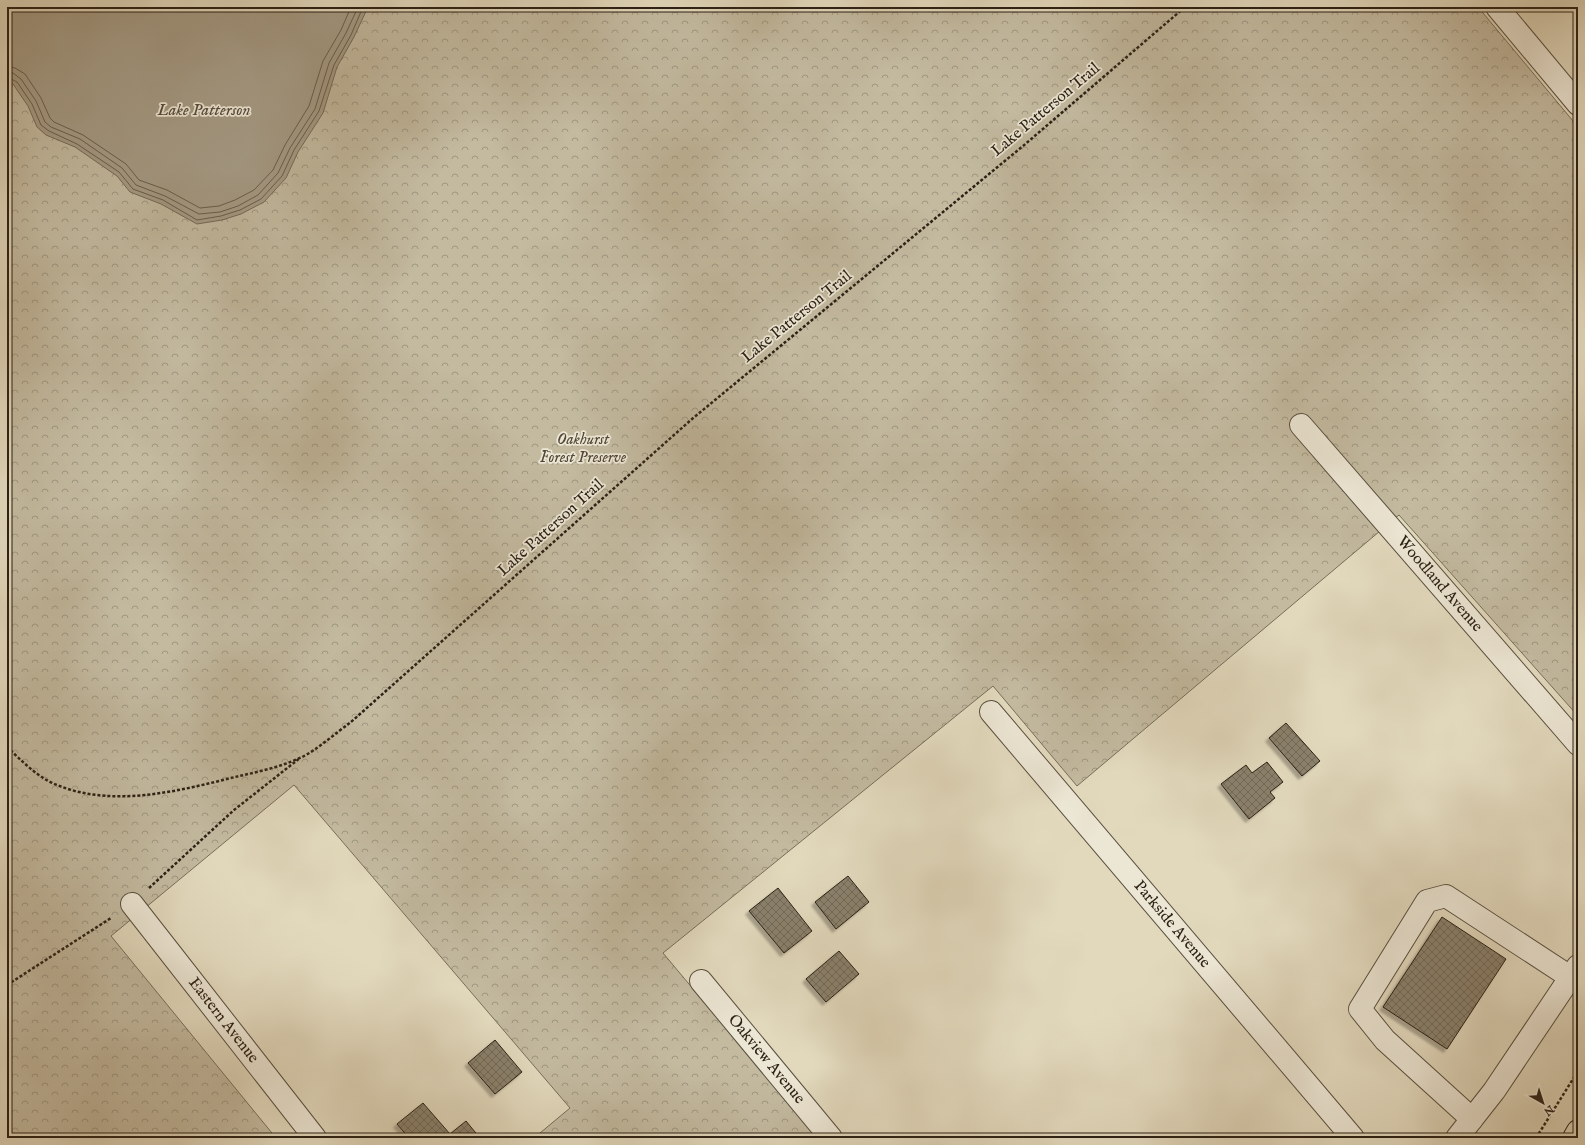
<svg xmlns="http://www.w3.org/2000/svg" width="1585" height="1145" viewBox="0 0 1585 1145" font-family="'IM FELL English',serif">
	<defs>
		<pattern id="park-crowns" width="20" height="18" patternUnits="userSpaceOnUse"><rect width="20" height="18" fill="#c3baa0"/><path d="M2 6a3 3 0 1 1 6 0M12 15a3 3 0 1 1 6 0" fill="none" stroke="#9f9781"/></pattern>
		<pattern id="building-cross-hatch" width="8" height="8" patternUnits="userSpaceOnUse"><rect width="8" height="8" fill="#8a816c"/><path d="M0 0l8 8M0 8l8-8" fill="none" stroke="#716958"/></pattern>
		<filter id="shadow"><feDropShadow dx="-3.5" dy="3.5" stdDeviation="1" flood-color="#0004"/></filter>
	</defs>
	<rect width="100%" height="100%" fill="#e2d9bd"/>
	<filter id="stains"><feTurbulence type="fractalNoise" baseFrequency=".005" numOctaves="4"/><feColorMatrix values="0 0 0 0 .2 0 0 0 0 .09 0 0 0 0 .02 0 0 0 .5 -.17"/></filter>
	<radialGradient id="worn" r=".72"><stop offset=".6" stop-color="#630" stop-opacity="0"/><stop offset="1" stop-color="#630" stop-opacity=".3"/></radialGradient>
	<!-- park -->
	<path fill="url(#park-crowns)" stroke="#776e5a" d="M 7,7 L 1478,7 L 1578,127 L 1578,716 L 1399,515 L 1077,786 L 993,686 L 663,953 L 818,1138 L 534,1138 L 570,1108 L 294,785 L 111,936 L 276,1138 L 7,1138 Z"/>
	<!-- water -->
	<path fill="#a49a84" stroke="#746a58" d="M 7,7 L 368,7 L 354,37 L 337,67 L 323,113 L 298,152 L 286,178 L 264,202 L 241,214 L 222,220 L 197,224 L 161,204 L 130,192 L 117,176 L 75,147 L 46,135 L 37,127 L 28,106 L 13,84 L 7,80 Z"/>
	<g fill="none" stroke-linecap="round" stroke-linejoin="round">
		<!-- shore -->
		<path stroke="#685e4c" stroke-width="1" d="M 7,66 L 15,68 L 25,74 L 41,98 L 50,118 L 54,122 L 83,135 L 126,164 L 139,180 L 167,190 L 200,208 L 219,206 L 235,200 L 254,190 L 273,170 L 285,145 L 309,106 L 323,61 L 341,30 L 351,7
			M 7,72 L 13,73 L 21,79 L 36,101 L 45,122 L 51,127 L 80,139 L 122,168 L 136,185 L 165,196 L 199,214 L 220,212 L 238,206 L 258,195 L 278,173 L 290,148 L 315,109 L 329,63 L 346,33 L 358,7
			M 7,77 L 17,82 L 32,104 L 41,125 L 49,131 L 77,144 L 119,172 L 133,189 L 163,200 L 197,220 L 221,216 L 240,210 L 261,199 L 282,176 L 294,150 L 319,111 L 334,65 L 351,35 L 363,7"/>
	</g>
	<!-- building -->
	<path fill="url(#building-cross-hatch)" stroke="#2b2115" filter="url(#shadow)" d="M 1286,723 L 1320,761 L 1302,776 L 1269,738 Z
		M 1267,762 L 1283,782 L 1270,792 L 1275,798 L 1249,819 L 1221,784 L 1246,765 L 1252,773 Z
		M 848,876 L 869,902 L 836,929 L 815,902 Z
		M 778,888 L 812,931 L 784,953 L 749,911 Z
		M 1442,917 L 1506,959 L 1447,1049 L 1383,1007 Z
		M 839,951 L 859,974 L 826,1002 L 806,979 Z
		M 495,1040 L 522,1072 L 495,1094 L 468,1063 Z
		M 423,1103 L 450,1134 L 466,1121 L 480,1138 L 409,1138 L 397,1124 Z"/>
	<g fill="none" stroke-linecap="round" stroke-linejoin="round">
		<!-- minor casing -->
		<g stroke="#594f3f" stroke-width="24">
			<g id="minor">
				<path d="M 1497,7 L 1578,104"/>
				<path id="s1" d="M 1301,425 L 1578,744"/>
				<path id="s2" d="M 991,712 L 1353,1138"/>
				<path id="s3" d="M 132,904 L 315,1138"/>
				<path id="s4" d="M 701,981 L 831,1138"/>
				<path d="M 1472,1119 L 1385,1040 L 1360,1009 L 1427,901 L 1446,896 L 1570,977"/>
				<path d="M 1457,1138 L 1494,1091 L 1578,966"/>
			</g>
		</g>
		<!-- major casing -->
		<g stroke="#2b2115" stroke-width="24">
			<path id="major" d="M 1574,1138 L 1578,1131"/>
		</g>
		<!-- path -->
		<path stroke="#2b2115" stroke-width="2.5" stroke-dasharray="3 2" stroke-linecap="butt" d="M 7,747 C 21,760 38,778 57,785 C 113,808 179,791 235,777 C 257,772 281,767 302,757 C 317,750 337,732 351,722 L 692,419 L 1023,146 L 1185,7
			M 149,888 L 234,810 L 300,758
			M 7,985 L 111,918
			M 1536,1138 L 1578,1071"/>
		<!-- minor -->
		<use href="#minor" stroke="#ece6d4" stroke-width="22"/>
		<!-- major -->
		<use href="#major" stroke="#e2d9bd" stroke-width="22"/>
	</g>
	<g text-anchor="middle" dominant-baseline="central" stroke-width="3.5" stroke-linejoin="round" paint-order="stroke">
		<!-- street labels -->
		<g font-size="16" fill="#2b2115" stroke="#ece6d4">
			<text transform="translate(1046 110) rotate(-40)">Lake Patterson Trail</text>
			<text transform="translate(797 317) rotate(-39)">Lake Patterson Trail</text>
			<text transform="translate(551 528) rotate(-42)">Lake Patterson Trail</text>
			<text stroke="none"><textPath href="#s1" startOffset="211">Woodland Avenue</textPath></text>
			<text stroke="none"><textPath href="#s2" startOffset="279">Parkside Avenue</textPath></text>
			<text stroke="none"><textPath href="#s3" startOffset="148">Eastern Avenue</textPath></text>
			<text stroke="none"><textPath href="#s4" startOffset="102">Oakview Avenue</textPath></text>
		</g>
		<!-- park labels -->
		<g font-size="16" font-style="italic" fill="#514738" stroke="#ece6d4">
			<text x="583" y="440">Oakhurst<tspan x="583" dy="18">Forest Preserve</tspan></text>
		</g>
		<!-- water labels -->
		<g font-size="17" font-style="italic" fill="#554b3c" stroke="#ece6d4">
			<text x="204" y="110">Lake Patterson</text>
		</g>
	</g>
	<!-- margin -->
	<rect width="1585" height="1145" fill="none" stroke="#e2d9bd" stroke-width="24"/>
	<rect x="8" y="8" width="1569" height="1129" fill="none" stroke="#2b2115" stroke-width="2"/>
	<rect x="12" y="12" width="1561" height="1121" fill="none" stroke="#2b2115"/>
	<!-- north arrow -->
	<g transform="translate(1543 1103) rotate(141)" stroke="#ece6d4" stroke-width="3" paint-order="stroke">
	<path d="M0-3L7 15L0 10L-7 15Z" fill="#2b2115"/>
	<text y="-6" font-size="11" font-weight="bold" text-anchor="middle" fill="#2b2115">N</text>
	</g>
	<rect width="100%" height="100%" filter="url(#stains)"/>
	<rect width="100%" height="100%" fill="url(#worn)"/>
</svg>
